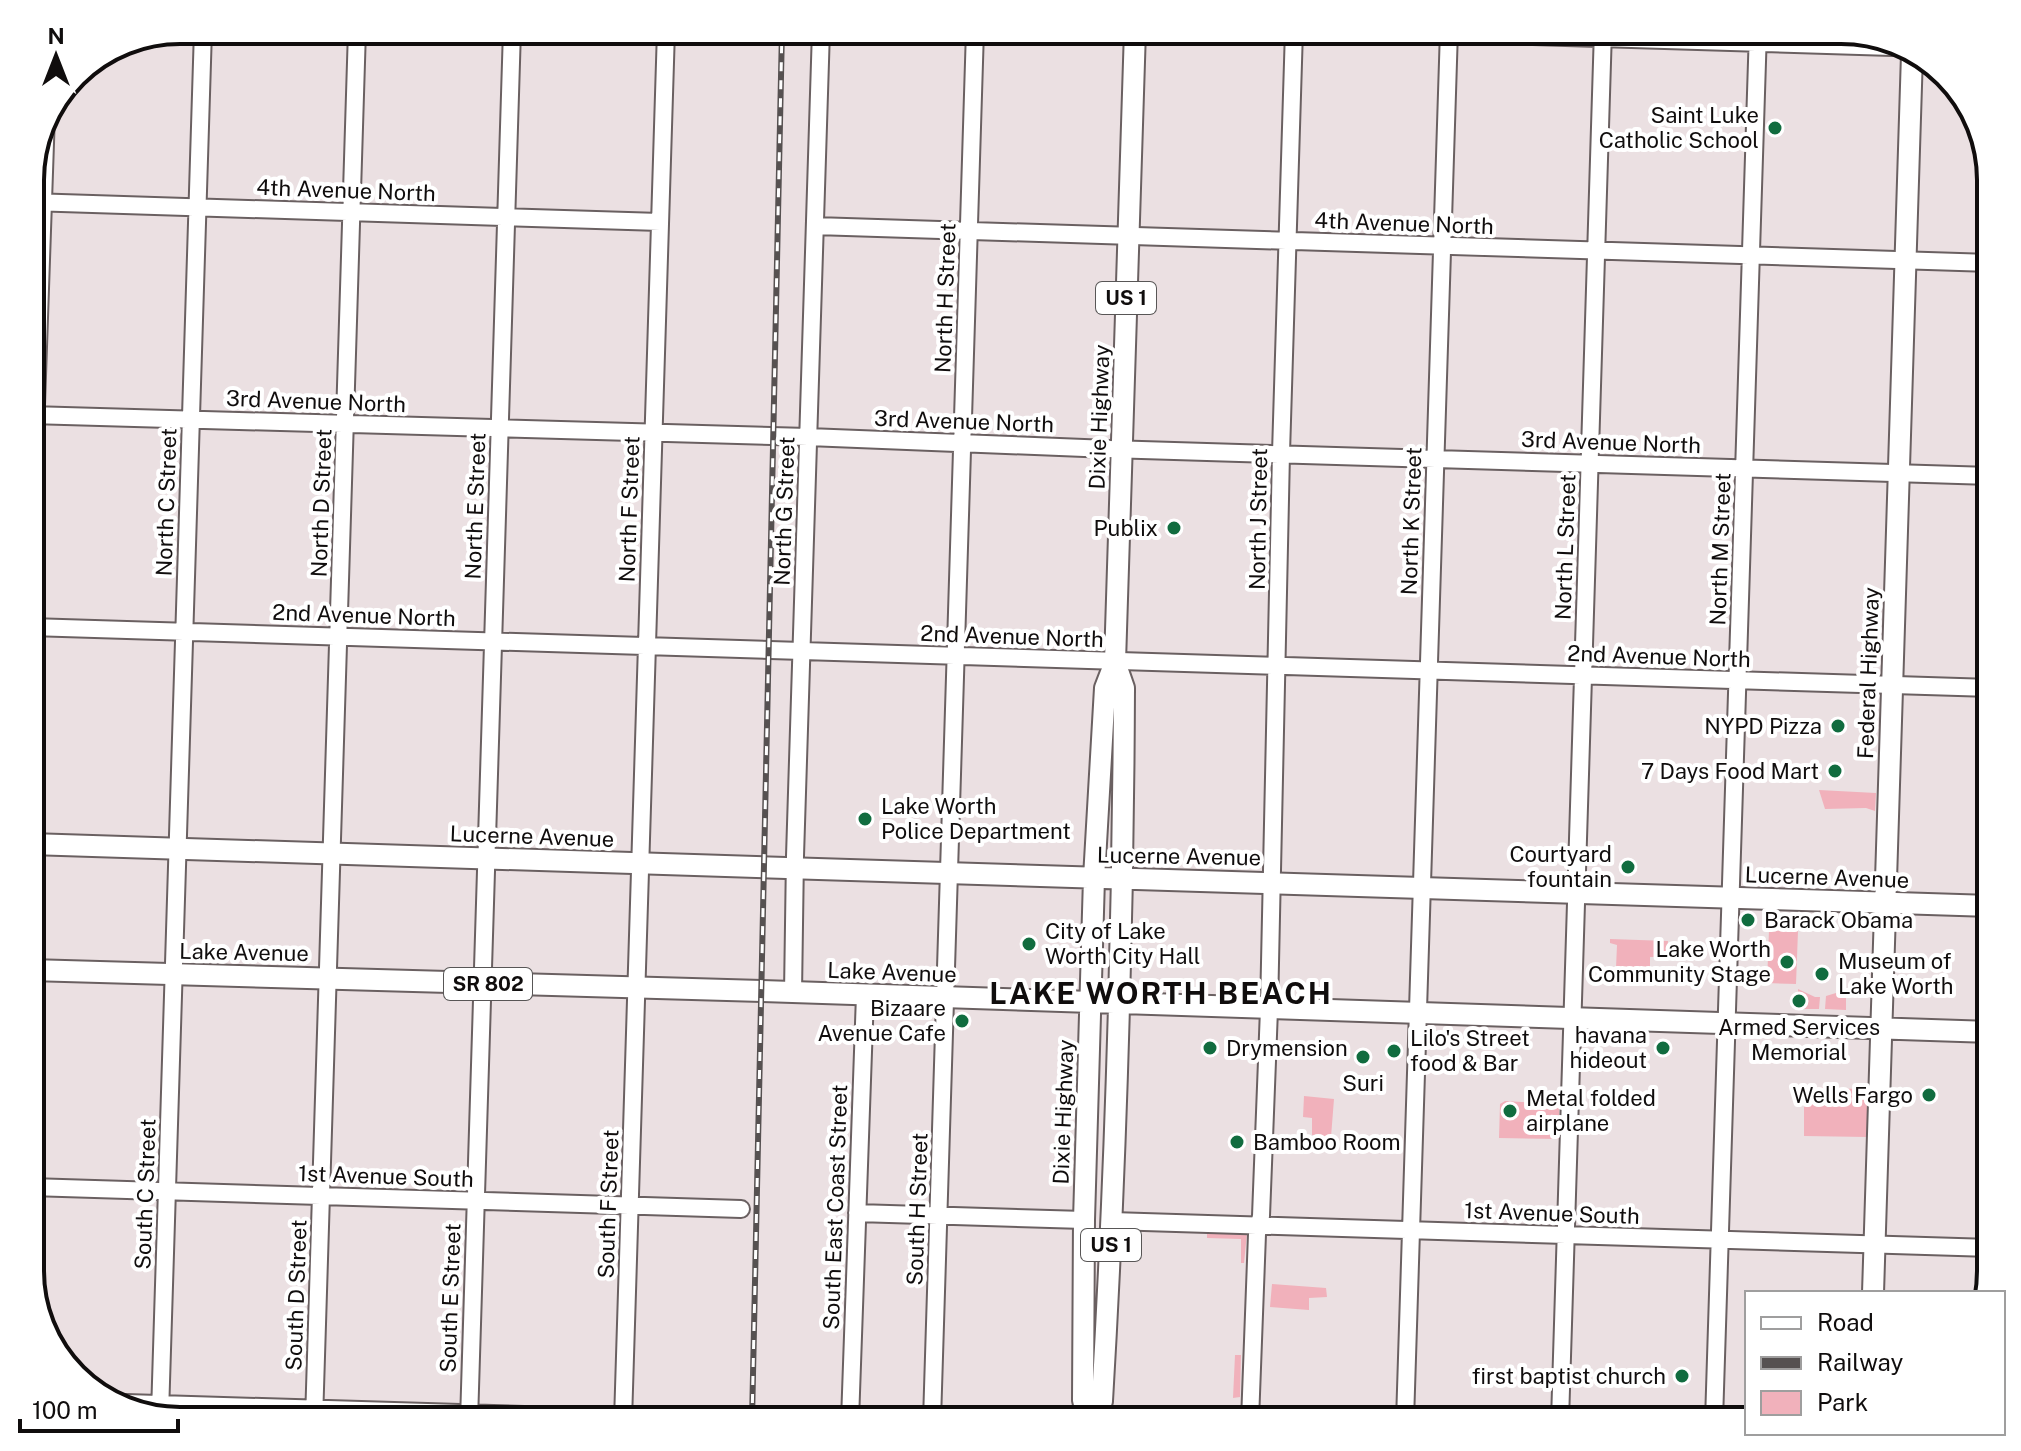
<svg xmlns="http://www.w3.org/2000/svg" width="2021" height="1451" viewBox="0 0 2021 1451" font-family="'Public Sans',sans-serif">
	<rect width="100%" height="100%" fill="#ebe0e2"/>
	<!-- green -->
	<path fill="#f1b1bb" d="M 1819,790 L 1876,793 L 1875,811 L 1866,808 L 1825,809 Z
		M 1769,930 L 1798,931 L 1796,984 L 1767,983 Z
		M 1610,939 L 1668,941 L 1667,957 L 1650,957 L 1650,975 L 1611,974 L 1611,969 L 1616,968 L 1617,945 L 1610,943 Z
		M 1798,989 L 1815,997 L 1820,997 L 1819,1009 L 1797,1009 L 1797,1005 L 1802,1004 L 1802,999 L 1798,999 Z
		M 1846,990 L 1846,1010 L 1825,1009 L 1826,996 Z
		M 1824,1087 L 1869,1090 L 1869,1131 L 1867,1137 L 1804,1136 L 1804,1088 Z
		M 1304,1096 L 1334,1099 L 1331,1137 L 1312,1135 L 1312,1118 L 1303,1117 Z
		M 1505,1101 L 1554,1104 L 1559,1106 L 1559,1139 L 1499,1138 L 1500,1104 Z
		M 1207,1232 L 1247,1233 L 1244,1263 L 1241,1263 L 1241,1239 L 1207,1238 Z
		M 1272,1284 L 1326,1288 L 1327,1297 L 1309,1298 L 1309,1310 L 1270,1307 Z
		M 1235,1355 L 1241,1355 L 1240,1397 L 1233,1398 Z
		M 1298,1408 L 1325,1410 L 1325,1421 L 1261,1421 L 1261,1417 L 1297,1417 Z"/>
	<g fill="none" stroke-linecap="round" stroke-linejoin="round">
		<!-- minor casing -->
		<g stroke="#6a6061" stroke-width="20">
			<path id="minor" d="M 1334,30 L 1892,47
				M 30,202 L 660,222
				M 815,226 L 1991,263
				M 30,415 L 808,437 L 1109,449 L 1991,476
				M 30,579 L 46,114
				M 30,627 L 1991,688
				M 793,993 L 795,856 L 821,30
				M 30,1187 L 741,1209
				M 857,1213 L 1084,1220
				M 1112,1221 L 1991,1248
				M 126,1403 L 723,1421
				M 160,1414 L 203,30
				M 314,1421 L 357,30
				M 469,1421 L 512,30
				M 623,1421 L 666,30
				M 850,1421 L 865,995
				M 932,1421 L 975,30
				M 1250,1421 L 1257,1234 L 1261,1216 L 1269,1009 L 1281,453 L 1294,30
				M 1405,1421 L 1449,30
				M 1560,1421 L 1603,30
				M 1714,1421 L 1758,30"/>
		</g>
		<!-- major casing -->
		<g stroke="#6a6061" stroke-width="24">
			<path id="major" d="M 30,844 L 1991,906
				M 30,970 L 762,991 L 1991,1032
				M 1873,1293 L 1912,54
				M 1088,1421 L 1083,1400 L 1084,1220 L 1094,878 L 1105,688 L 1115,662 L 1135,30
				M 1095,1421 L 1102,1401 C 1116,1164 1123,926 1124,688 L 1115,662"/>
		</g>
		<!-- minor -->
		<use href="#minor" stroke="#fff" stroke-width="16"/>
		<!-- major -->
		<use href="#major" stroke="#fff" stroke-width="20"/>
		<!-- rail casing -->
		<g stroke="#565151" stroke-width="6">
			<path id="rail" d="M 752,1421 L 782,30"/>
		</g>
		<!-- rail -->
		<use href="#rail" stroke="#fff" stroke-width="3" stroke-dasharray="9" stroke-linecap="butt"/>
	</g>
	<!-- markers -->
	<g fill="#116c3f" stroke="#fff" stroke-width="3">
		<circle cx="1775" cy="128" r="8"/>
		<circle cx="1174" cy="528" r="8"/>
		<circle cx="1838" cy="726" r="8"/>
		<circle cx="1835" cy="771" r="8"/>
		<circle cx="865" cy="819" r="8"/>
		<circle cx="1628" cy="867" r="8"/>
		<circle cx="1748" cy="920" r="8"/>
		<circle cx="1029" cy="944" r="8"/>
		<circle cx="1787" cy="962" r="8"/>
		<circle cx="1822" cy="974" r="8"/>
		<circle cx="1799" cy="1001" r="8"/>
		<circle cx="962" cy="1021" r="8"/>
		<circle cx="1210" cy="1048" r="8"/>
		<circle cx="1663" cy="1048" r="8"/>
		<circle cx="1394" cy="1051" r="8"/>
		<circle cx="1363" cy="1057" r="8"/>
		<circle cx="1929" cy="1095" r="8"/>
		<circle cx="1510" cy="1111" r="8"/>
		<circle cx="1237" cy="1142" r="8"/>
		<circle cx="1682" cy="1376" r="8"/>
	</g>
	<g text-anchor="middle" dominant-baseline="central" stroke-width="8" stroke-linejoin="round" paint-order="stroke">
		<!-- shield labels -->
		<g fill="#fff" stroke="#585656" stroke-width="2">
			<rect x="1096" y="282" width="60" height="32" rx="6"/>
			<rect x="444" y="968" width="88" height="32" rx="6"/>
			<rect x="1081" y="1229" width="60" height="32" rx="6"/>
		</g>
		<g font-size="20" font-weight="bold" fill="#100d0d">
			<text x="1126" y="298">US 1</text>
			<text x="488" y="984">SR 802</text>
			<text x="1111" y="1245">US 1</text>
		</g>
		<!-- poi labels -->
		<g font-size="22" fill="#100d0d" stroke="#fff" text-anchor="end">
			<text x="1759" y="115">Saint Luke<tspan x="1759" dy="25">Catholic School</tspan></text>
			<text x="1158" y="528">Publix</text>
			<text x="1822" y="726">NYPD Pizza</text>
			<text x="1819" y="771">7 Days Food Mart</text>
			<text x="881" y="806" text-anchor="start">Lake Worth<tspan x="881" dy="25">Police Department</tspan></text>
			<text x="1612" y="854">Courtyard<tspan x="1612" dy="25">fountain</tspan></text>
			<text x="1764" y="920" text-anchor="start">Barack Obama</text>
			<text x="1045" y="931" text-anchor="start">City of Lake<tspan x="1045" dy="25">Worth City Hall</tspan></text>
			<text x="1771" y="949">Lake Worth<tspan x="1771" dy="25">Community Stage</tspan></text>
			<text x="1838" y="961" text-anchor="start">Museum of<tspan x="1838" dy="25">Lake Worth</tspan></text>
			<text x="946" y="1008">Bizaare<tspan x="946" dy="25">Avenue Cafe</tspan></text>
			<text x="1799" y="1027" text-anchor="middle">Armed Services<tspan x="1799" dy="25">Memorial</tspan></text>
			<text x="1647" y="1035">havana<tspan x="1647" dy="25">hideout</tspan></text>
			<text x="1410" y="1038" text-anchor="start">Lilo's Street<tspan x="1410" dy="25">food &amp; Bar</tspan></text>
			<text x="1226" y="1048" text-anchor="start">Drymension</text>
			<text x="1363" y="1083" text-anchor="middle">Suri</text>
			<text x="1913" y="1095">Wells Fargo</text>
			<text x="1526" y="1098" text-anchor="start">Metal folded<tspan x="1526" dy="25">airplane</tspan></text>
			<text x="1253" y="1142" text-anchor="start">Bamboo Room</text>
			<text x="1666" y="1376">first baptist church</text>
		</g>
		<!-- street labels -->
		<g font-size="22" fill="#100d0d" stroke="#fff">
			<text transform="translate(346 190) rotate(2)">4th Avenue North</text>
			<text transform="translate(1404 223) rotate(2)">4th Avenue North</text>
			<text transform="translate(945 298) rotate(-88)">North H Street</text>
			<text transform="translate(316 401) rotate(2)">3rd Avenue North</text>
			<text transform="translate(1099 417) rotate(-88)">Dixie Highway</text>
			<text transform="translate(964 421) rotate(2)">3rd Avenue North</text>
			<text transform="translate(1611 442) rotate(2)">3rd Avenue North</text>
			<text transform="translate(166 502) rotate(-88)">North C Street</text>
			<text transform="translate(321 503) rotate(-88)">North D Street</text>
			<text transform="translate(475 506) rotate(-88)">North E Street</text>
			<text transform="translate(629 509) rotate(-88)">North F Street</text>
			<text transform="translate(784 511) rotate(-88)">North G Street</text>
			<text transform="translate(1258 519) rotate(-89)">North J Street</text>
			<text transform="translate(1411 521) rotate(-88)">North K Street</text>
			<text transform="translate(1565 547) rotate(-88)">North L Street</text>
			<text transform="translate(1720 549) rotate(-88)">North M Street</text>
			<text transform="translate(364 615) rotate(2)">2nd Avenue North</text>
			<text transform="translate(1012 636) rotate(2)">2nd Avenue North</text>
			<text transform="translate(1659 656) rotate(2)">2nd Avenue North</text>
			<text transform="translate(1868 673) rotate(-88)">Federal Highway</text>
			<text transform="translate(532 836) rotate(2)">Lucerne Avenue</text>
			<text transform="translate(1179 856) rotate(1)">Lucerne Avenue</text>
			<text transform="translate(1827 877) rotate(2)">Lucerne Avenue</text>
			<text transform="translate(244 952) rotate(1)">Lake Avenue</text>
			<text transform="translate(892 972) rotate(2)">Lake Avenue</text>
			<text transform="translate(1063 1112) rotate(-88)">Dixie Highway</text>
			<text transform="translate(386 1176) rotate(2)">1st Avenue South</text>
			<text transform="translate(145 1194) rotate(-88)">South C Street</text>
			<text transform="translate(608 1204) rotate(-88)">South F Street</text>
			<text transform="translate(835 1207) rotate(-88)">South East Coast Street</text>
			<text transform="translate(917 1209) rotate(-88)">South H Street</text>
			<text transform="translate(1552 1213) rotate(2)">1st Avenue South</text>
			<text transform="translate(296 1295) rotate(-88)">South D Street</text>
			<text transform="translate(450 1298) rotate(-88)">South E Street</text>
		</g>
		<!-- district labels -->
		<g font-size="30" font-weight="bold" letter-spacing="2" fill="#100d0d" stroke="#fff">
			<text x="1161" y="993">LAKE WORTH BEACH</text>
		</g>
	</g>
	<!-- crop -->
	<path d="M0 0H2021V1451H0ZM180 44H1841A136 136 0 0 1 1977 180V1271A136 136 0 0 1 1841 1407H180A136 136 0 0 1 44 1271V180A136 136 0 0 1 180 44Z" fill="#fff" fill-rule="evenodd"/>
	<path fill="none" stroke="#100d0d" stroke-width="4" d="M180 44H1841A136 136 0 0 1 1977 180V1271A136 136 0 0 1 1841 1407H180A136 136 0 0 1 44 1271V180A136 136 0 0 1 180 44Z"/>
	<!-- legend -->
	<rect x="1745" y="1291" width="260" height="144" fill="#ffffff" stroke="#9f9e9e" stroke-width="2"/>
	<rect x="1761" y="1317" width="40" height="12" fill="#ffffff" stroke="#9f9e9e" stroke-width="2"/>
	<text x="1817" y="1331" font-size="24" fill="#100d0d">Road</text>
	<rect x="1761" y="1357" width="40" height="12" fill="#565151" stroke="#9f9e9e" stroke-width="2"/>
	<text x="1817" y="1371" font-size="24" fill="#100d0d">Railway</text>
	<rect x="1761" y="1391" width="40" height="24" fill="#f1b1bb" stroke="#9f9e9e" stroke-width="2"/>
	<text x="1817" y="1411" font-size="24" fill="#100d0d">Park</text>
	<!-- north arrow -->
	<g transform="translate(56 56)" stroke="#ffffff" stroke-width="6" paint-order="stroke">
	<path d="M0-6L14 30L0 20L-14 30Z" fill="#100d0d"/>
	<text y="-12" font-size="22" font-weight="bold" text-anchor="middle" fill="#100d0d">N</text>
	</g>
	<!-- scale -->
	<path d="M20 1419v12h158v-12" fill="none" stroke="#100d0d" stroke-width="4"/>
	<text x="32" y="1419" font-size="24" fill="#100d0d" stroke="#ffffff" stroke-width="6" paint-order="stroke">100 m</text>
</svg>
